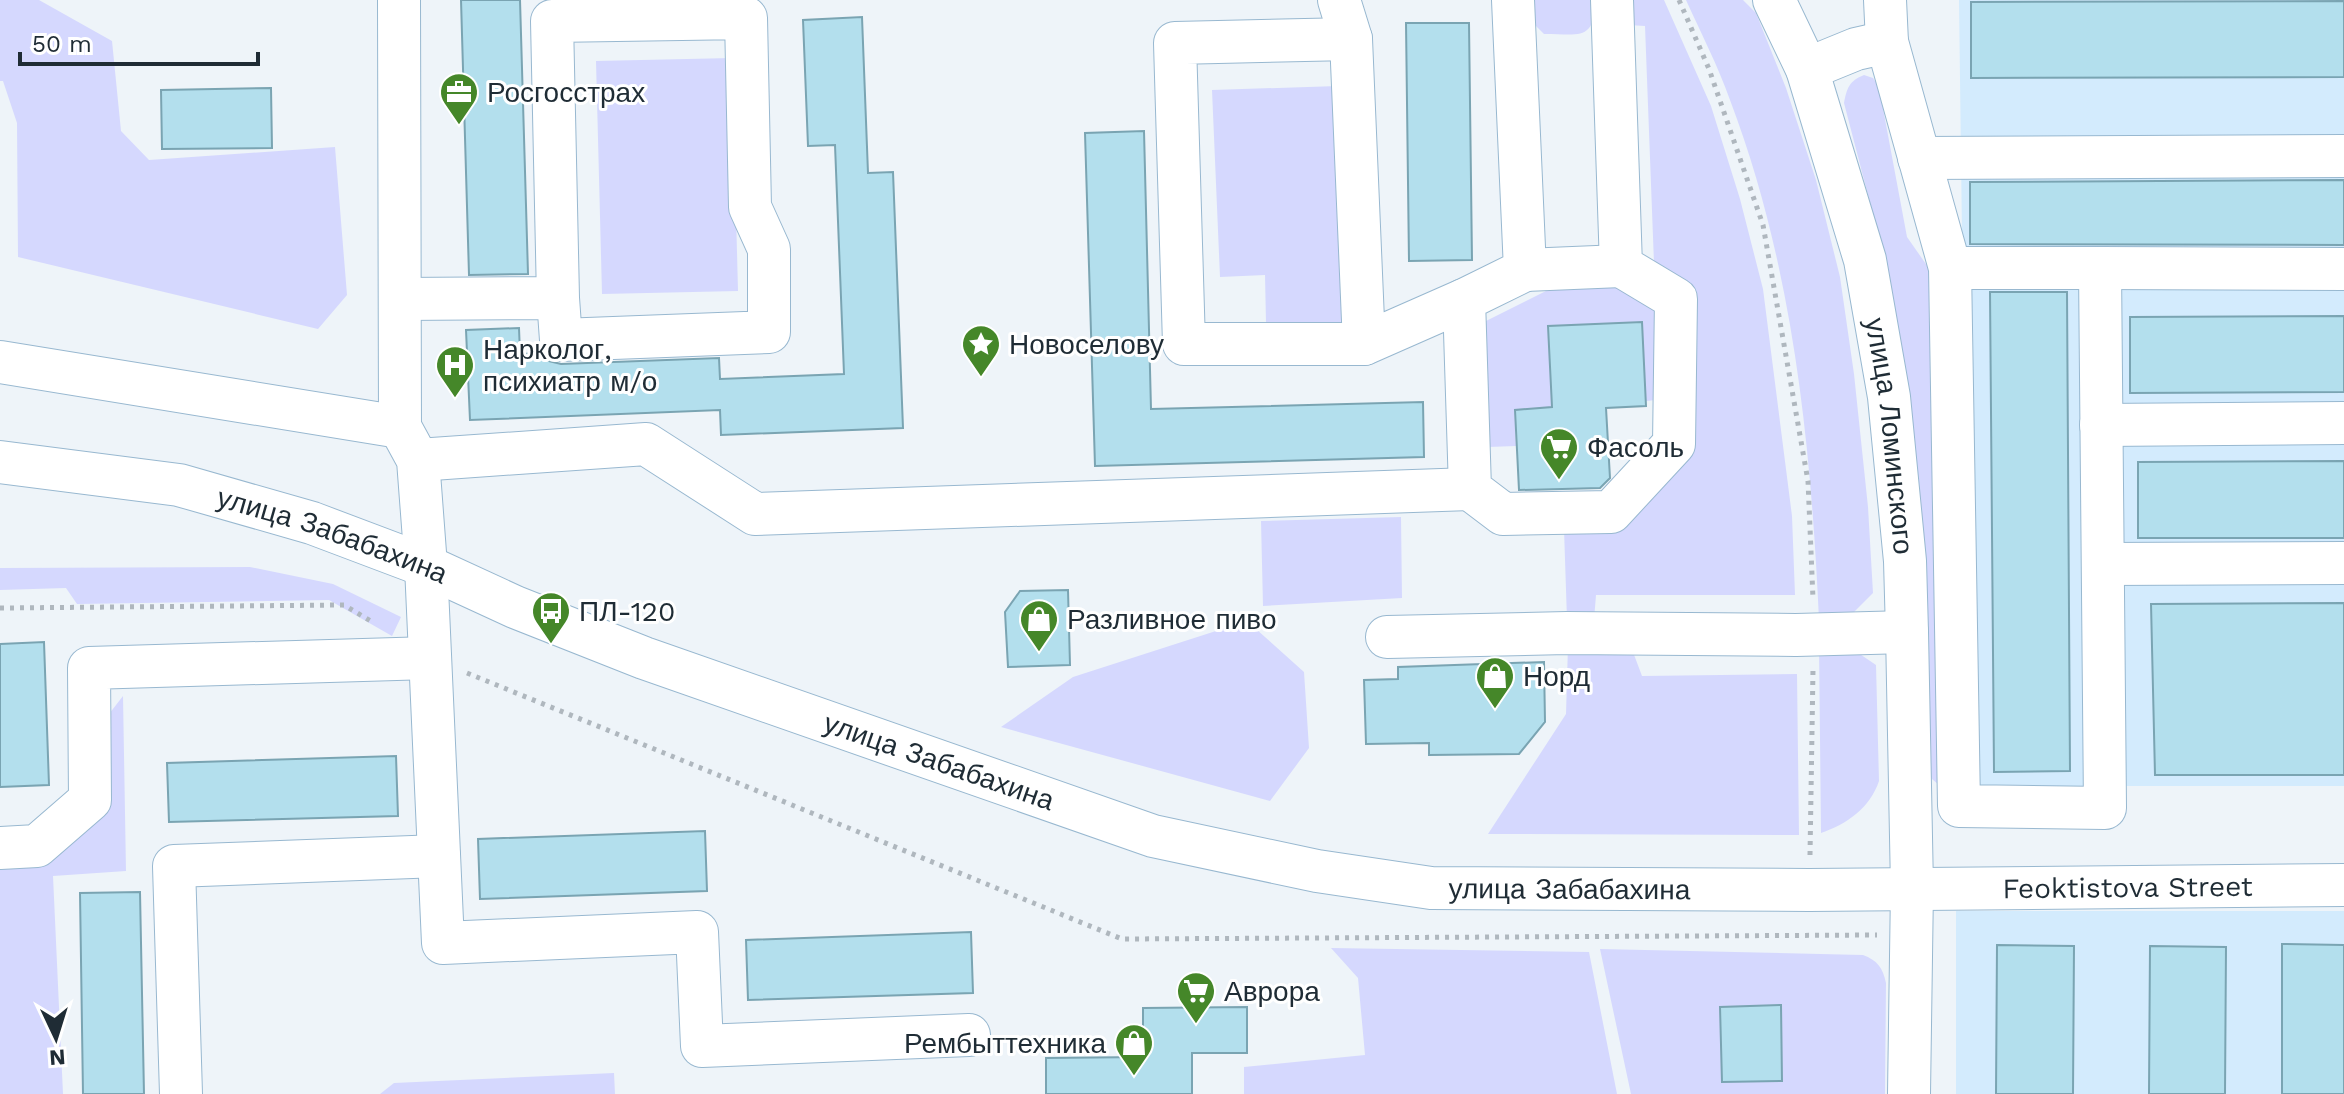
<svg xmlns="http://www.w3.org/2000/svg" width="2344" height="1094" viewBox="0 0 2344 1094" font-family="'Work Sans',sans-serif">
	<rect width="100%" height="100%" fill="#eef4f9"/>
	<!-- built -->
	<path fill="#d3ebfd" d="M 1959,0 L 2344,0 L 2344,786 L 1969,786 Z
		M 1956,911 L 2344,911 L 2344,1094 L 1956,1094 Z"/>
	<!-- green -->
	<path fill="#d5d8fe" d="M 0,0 L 39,0 L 112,41 L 121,131 L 149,160 L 335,147 L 347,295 L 318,329 L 18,257 L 17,123 L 3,81 L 0,81 Z
		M 1532,0 L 1597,0 C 1593,42 1580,34 1544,34 L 1532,22 Z
		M 1626,0 L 1664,0 L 1711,106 L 1740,199 L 1763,289 L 1792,516 L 1795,595 L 1596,595 L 1594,620 L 1567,620 L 1564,529 L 1690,449 L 1654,263 L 1645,26 L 1628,25 Z
		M 1686,0 L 1743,0 L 1756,13 L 1786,88 L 1816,180 L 1840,277 L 1854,374 L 1868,507 L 1873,593 L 1848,618 L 1819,620 C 1811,444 1793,266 1730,100 C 1718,66 1701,33 1686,0 Z
		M 732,58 L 738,291 L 602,294 L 596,61 Z
		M 1864,75 L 1873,78 L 1879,87 L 1907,237 L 1935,277 L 1939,785 L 1932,779 L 1927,768 L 1880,241 L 1844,103 C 1847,88 1849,81 1864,75 Z
		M 1338,86 L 1345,322 L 1266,323 L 1265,275 L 1220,277 L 1212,90 Z
		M 1629,286 L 1656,302 L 1656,400 L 1646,401 L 1642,322 L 1549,326 L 1552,407 L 1515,410 L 1516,446 L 1488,447 L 1484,322 L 1548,290 Z
		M 1401,517 L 1402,598 L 1263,606 L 1261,521 Z
		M 250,567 L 333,584 L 401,617 L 392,636 L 329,600 L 77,604 L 66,588 L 0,590 L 0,568 Z
		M 1247,621 L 1304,672 L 1309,748 L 1270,801 L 1001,727 L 1073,677 Z
		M 1630,644 L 1642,676 L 1797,674 L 1799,835 L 1488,834 L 1566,714 L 1568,645 Z
		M 1845,644 L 1876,665 L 1879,781 C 1870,808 1847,824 1821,833 L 1819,645 Z
		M 123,696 L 126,871 L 53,876 L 63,1094 L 0,1094 L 0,861 L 46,859 L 102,723 Z
		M 1331,948 L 1589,952 L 1617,1094 L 1244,1094 L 1244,1067 L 1365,1055 L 1358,978 Z
		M 1600,949 L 1863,955 C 1877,960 1883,968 1886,983 L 1885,1094 L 1631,1094 Z
		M 614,1073 L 615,1094 L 380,1094 L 394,1083 Z"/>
	<!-- building -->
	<path fill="#b3dfed" stroke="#7aa4b2" stroke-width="2" d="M 461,0 L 520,0 L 528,274 L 469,275 Z
		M 2344,1 L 2344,77 L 1971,78 L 1971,2 Z
		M 862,17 L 868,173 L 893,172 L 903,428 L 721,435 L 720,410 L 470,420 L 466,330 L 519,328 L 520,354 L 541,353 L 549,361 L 561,364 L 719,358 L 720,379 L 844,374 L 835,145 L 808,146 L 803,20 Z
		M 1406,23 L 1469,23 L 1472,260 L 1409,261 Z
		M 271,88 L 272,148 L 162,149 L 161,90 Z
		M 1144,131 L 1151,409 L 1423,402 L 1424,457 L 1095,466 L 1085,133 Z
		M 2344,180 L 2344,245 L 1970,244 L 1970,182 Z
		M 1990,292 L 2067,292 L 2070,771 L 1994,772 Z
		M 2344,316 L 2344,392 L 2130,393 L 2130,317 Z
		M 1642,322 L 1646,406 L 1606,408 L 1610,478 L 1600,488 L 1519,490 L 1515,410 L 1552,407 L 1548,326 Z
		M 2344,461 L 2344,538 L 2138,538 L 2138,462 Z
		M 1068,590 L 1070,665 L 1008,667 L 1005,612 L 1020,591 Z
		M 2344,603 L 2344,775 L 2155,775 L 2151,604 Z
		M 44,642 L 49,785 L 0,787 L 0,644 Z
		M 1544,662 L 1545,722 L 1519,754 L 1429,755 L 1429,743 L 1366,744 L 1364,680 L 1398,679 L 1398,667 Z
		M 396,756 L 398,816 L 169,822 L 167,763 Z
		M 705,831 L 707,891 L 480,899 L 478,839 Z
		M 140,892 L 144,1094 L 83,1094 L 80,893 Z
		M 971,932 L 973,993 L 748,1000 L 746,940 Z
		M 2282,944 L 2344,945 L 2344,1094 L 2282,1094 Z
		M 1997,945 L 2074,946 L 2073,1094 L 1996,1094 Z
		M 2150,946 L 2226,947 L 2225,1094 L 2149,1094 Z
		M 1781,1005 L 1782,1081 L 1722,1082 L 1720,1007 Z
		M 1247,1007 L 1247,1053 L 1192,1053 L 1192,1094 L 1046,1094 L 1046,1058 L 1143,1057 L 1143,1008 Z"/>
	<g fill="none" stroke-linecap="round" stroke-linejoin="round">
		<!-- minor casing -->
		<g stroke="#98b8d0" stroke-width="44">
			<g id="minor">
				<path d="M 399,0 L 400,427 L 418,460 L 426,566 L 443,943 L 697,932 L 702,1046 L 969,1035"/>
				<path d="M 1339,0 L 1351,39 L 1364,344 L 1464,300"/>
				<path d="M 1513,0 L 1525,270 L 1464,300 L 1470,489 L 1503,514 L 1611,512 L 1674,444 L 1676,299 L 1621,266 L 1612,0"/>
				<path id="s1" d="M 1774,0 L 1807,69 L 1865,260 L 1889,397 L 1905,561 L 1907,632 L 1912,888 L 1909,1094"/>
				<path d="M 1885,0 L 1887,42 L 1950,268 L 1959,806 L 2105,808 L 2100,268 L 1950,268"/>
				<path d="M 1351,39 L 1175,43 L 1184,344 L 1364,344"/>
				<path d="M 1807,69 L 1856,49 L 1887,42"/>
				<path d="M 1919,158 L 2344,156"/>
				<path d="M 2100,268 L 2344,269"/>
				<path d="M 1525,270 L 1621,266"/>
				<path d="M 400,299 L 558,298 L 561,340 L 769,332 L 769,249 L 750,207 L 746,18 L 552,21 L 558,298"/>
				<path d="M 0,362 L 400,427"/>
				<path d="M 2101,425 L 2344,423"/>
				<path d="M 418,460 L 646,444 L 755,514 L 1470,489"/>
				<path id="s2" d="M 0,462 L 179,485 L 312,523 L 426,566 L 515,607 L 644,658 L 1153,836 L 1317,871 L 1431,888 L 1809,890 L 2344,885"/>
				<path d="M 2103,564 L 2344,563"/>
				<path d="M 1387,637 L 1567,633 L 1796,635 L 1907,632"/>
				<path d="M 0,848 L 37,846 L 90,800 L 89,668 L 430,658"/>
				<path d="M 181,1094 L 174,866 L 439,856"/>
			</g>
		</g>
		<!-- path -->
		<path stroke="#afb7be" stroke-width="5" stroke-dasharray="4 6" stroke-linecap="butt" d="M 1679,0 L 1709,69 L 1763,225 L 1808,481 L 1813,599
			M 0,608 L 344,605 L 374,623
			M 467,673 L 1122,939 L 1877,935
			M 1810,855 L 1813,669"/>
		<!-- minor -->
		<use href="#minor" stroke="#fff" stroke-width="42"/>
	</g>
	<!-- icons -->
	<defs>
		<g id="office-pin" transform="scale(2)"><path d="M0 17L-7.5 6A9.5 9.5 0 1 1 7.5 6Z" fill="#458729" stroke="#fff"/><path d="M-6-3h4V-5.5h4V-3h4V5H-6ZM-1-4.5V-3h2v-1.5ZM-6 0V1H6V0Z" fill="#fff"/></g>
		<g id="sight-pin" transform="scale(2)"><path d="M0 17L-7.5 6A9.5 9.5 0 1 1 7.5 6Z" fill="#458729" stroke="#fff"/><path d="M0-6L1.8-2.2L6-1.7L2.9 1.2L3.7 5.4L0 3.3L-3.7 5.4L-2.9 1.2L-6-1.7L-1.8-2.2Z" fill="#fff"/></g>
		<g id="hospital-pin" transform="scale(2)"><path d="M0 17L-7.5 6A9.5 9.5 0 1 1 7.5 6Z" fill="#458729" stroke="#fff"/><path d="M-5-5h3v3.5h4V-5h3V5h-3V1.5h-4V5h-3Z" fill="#fff"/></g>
		<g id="supermarket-pin" transform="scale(2)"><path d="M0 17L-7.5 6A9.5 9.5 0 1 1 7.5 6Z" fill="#458729" stroke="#fff"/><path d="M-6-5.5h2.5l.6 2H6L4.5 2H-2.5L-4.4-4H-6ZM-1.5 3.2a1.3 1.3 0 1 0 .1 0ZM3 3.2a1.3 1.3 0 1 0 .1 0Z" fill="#fff"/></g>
		<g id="bus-pin" transform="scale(2)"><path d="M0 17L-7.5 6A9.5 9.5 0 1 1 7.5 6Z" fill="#458729" stroke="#fff"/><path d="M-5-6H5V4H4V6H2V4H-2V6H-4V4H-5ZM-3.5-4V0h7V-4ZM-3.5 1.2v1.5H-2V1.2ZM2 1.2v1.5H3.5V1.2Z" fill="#fff"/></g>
		<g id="shop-pin" transform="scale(2)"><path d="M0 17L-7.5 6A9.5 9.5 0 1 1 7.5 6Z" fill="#458729" stroke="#fff"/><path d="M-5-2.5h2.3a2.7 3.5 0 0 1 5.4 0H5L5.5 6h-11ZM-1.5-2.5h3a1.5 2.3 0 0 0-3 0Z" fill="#fff"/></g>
	</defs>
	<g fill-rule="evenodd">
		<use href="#office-pin" x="459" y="92"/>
		<use href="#sight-pin" x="981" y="344"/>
		<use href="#hospital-pin" x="455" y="365"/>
		<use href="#supermarket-pin" x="1559" y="447"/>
		<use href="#bus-pin" x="551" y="611"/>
		<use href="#shop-pin" x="1039" y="619"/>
		<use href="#shop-pin" x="1495" y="676"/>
		<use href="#supermarket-pin" x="1196" y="991"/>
		<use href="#shop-pin" x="1134" y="1043"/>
	</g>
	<g text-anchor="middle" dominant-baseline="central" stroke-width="6" stroke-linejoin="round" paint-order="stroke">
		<!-- poi labels -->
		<g font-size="28" fill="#1f2c35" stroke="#fff" text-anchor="start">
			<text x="487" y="92">Росгосстрах</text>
			<text x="1009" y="344">Новоселову</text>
			<text x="483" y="349">Нарколог,<tspan x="483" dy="32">психиатр м/о</tspan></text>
			<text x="1587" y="447">Фасоль</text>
			<text x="579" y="611">ПЛ-120</text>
			<text x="1067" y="619">Разливное пиво</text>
			<text x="1523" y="676">Норд</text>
			<text x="1224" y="991">Аврора</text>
			<text x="1106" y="1043" text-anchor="end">Рембыттехника</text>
		</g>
		<!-- street labels -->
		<g font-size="28" fill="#1f2c35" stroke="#fff">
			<text stroke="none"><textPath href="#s1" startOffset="454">улица Ломинского</textPath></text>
			<text stroke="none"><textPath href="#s2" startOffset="342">улица Забабахина</textPath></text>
			<text stroke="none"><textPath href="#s2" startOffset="990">улица Забабахина</textPath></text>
			<text stroke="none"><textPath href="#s2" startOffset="2196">Feoktistova Street</textPath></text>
			<text stroke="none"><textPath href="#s2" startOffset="1638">улица Забабахина</textPath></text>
		</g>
	</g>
	<!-- north arrow -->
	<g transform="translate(56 1038) rotate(176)" stroke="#ffffff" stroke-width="6" paint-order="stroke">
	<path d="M0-6L14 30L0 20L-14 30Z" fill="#1f2c35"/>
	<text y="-12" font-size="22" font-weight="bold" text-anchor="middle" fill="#1f2c35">N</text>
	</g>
	<!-- scale -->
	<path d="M20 52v12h238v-12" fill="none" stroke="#1f2c35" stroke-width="4"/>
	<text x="32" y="52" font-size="24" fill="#1f2c35" stroke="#ffffff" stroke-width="6" paint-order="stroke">50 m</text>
</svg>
